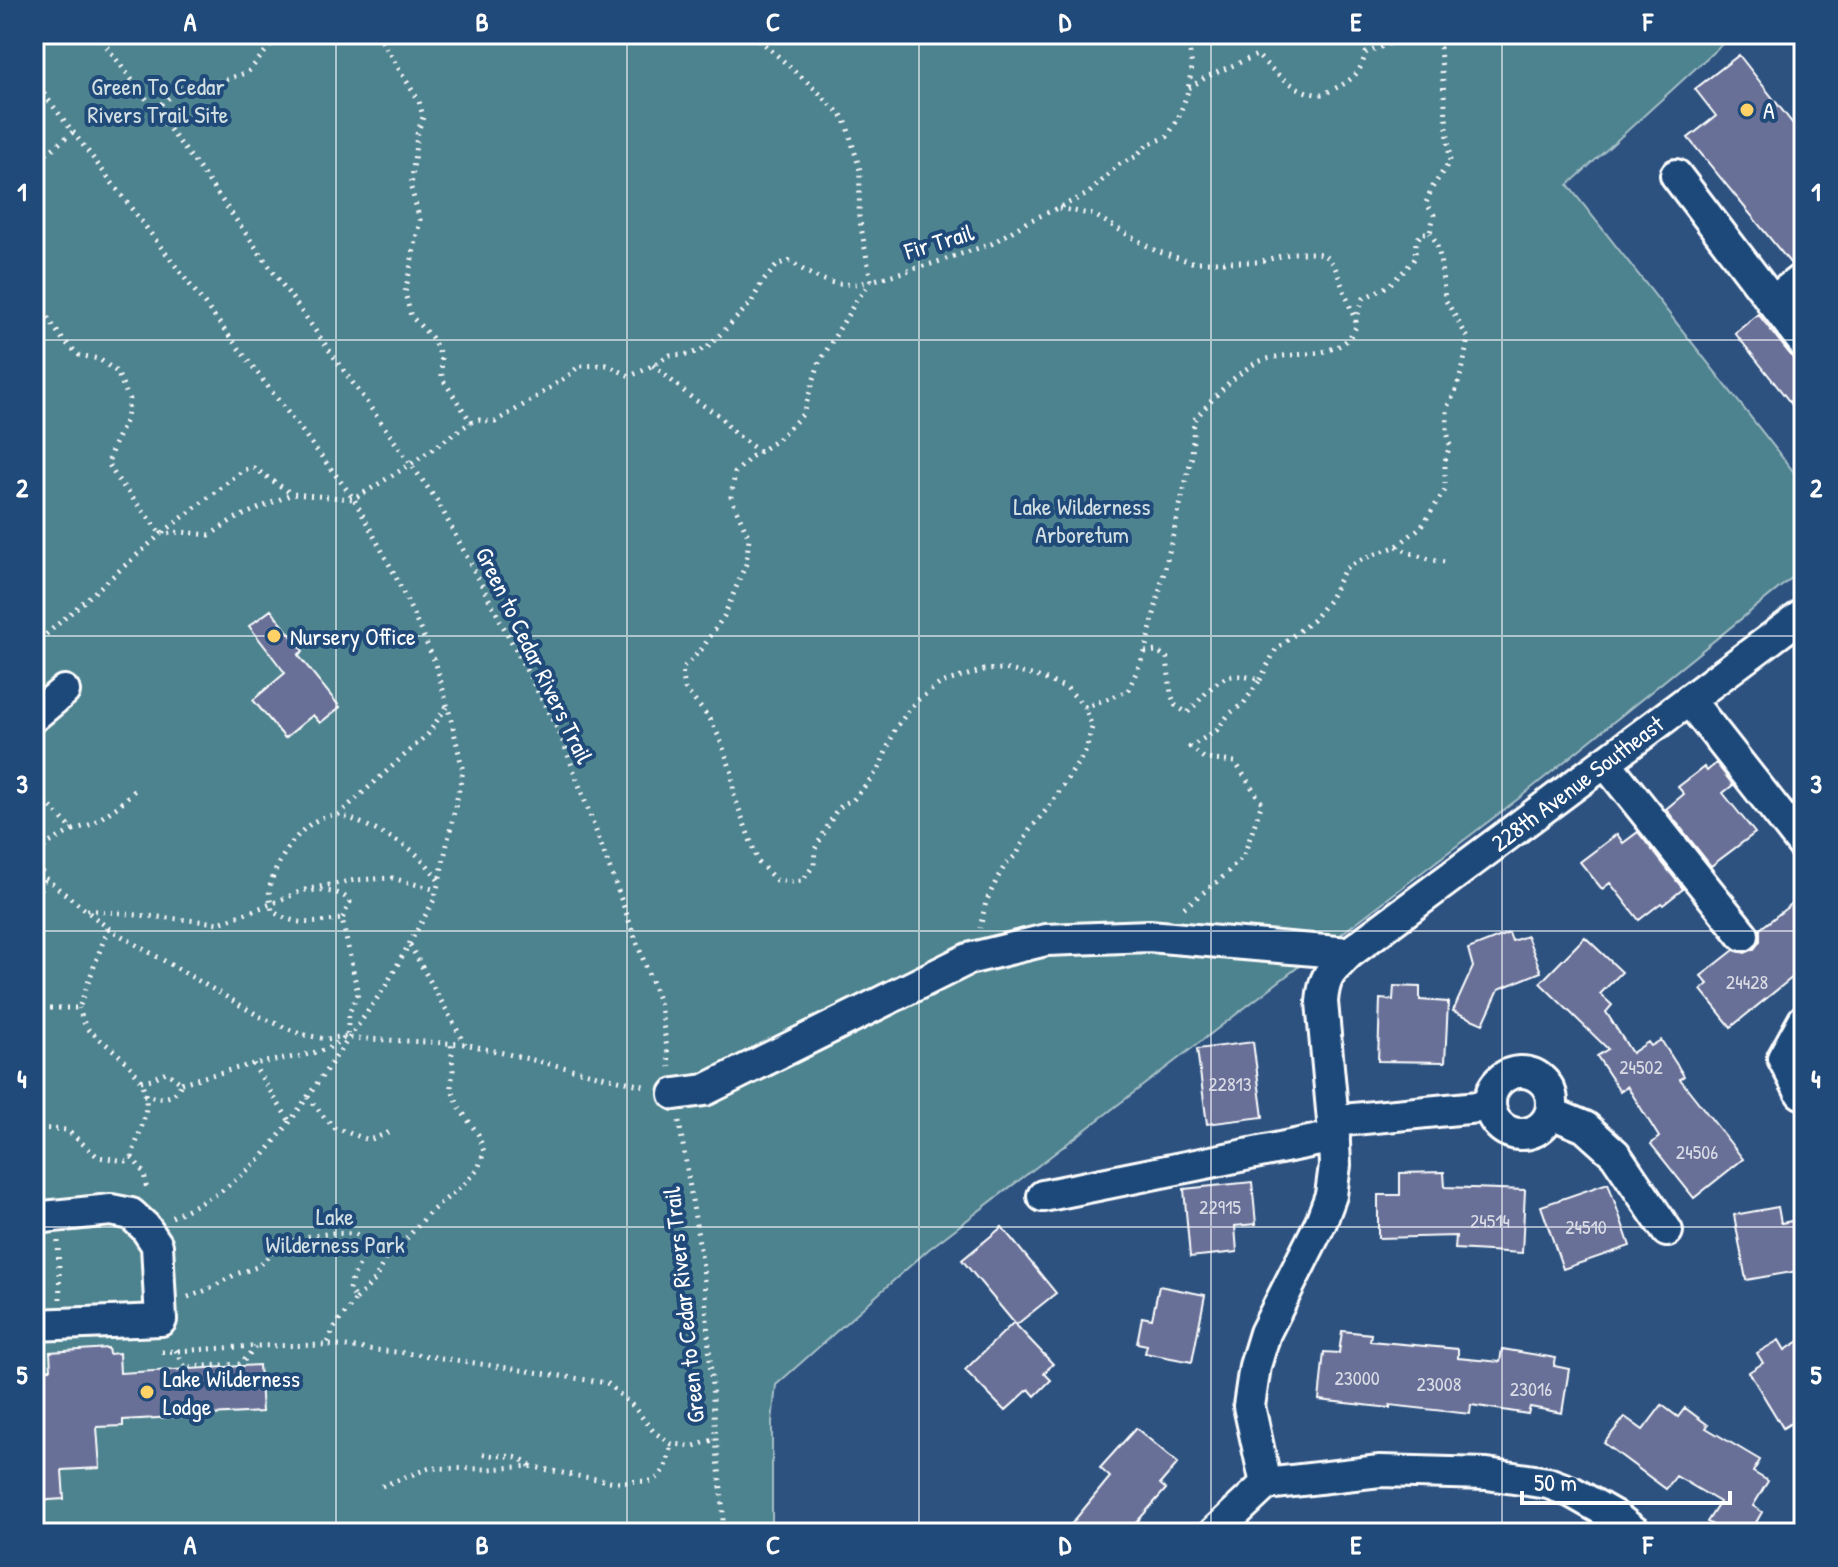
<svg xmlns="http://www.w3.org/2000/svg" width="1838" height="1567" viewBox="0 0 1838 1567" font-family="'Patrick Hand',sans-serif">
	<rect width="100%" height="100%" fill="#2e5280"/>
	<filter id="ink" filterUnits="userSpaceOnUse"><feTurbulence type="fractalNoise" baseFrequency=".0125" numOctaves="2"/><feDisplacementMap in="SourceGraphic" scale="16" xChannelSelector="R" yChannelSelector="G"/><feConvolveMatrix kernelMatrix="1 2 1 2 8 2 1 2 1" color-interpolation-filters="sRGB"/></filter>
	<g filter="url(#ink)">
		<!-- green -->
		<path fill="#4e828f" stroke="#a6c0c7" stroke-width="2" d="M 34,34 L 1733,34 L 1568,185 L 1804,485 L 1804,568 L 1518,799 L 929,1249 L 776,1385 L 772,1422 L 772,1533 L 34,1533 Z"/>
		<!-- building -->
		<path fill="#687097" stroke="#fff" stroke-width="2" d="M 1739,55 L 1804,138 L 1804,259 L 1791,264 L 1688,138 L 1716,116 L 1695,89 Z
			M 1758,314 L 1804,372 L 1804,420 L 1735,333 Z
			M 271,610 L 303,651 L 298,655 L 340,707 L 320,723 L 313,715 L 285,738 L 253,700 L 285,673 L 249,626 Z
			M 1716,763 L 1733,785 L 1723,793 L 1755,833 L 1711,866 L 1666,809 L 1684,794 L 1678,787 L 1704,767 L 1707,771 Z
			M 1638,832 L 1683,889 L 1663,905 L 1661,903 L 1639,920 L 1610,883 L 1602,889 L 1580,862 L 1617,834 L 1623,843 Z
			M 1804,894 L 1804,968 L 1731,1027 L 1701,990 L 1708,984 L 1701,976 L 1734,950 L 1745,953 L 1754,949 L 1760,941 L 1760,929 Z
			M 1509,933 L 1512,941 L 1527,936 L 1541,972 L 1499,989 L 1483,1024 L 1453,1011 L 1473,967 L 1468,949 Z
			M 1585,937 L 1622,972 L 1600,994 L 1612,1005 L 1606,1012 L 1632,1053 L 1648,1042 L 1651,1046 L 1661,1040 L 1684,1076 L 1680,1079 L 1743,1159 L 1694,1198 L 1651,1144 L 1659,1137 L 1627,1086 L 1620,1091 L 1597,1056 L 1608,1049 L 1540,983 Z
			M 1394,986 L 1420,987 L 1420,1000 L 1448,1002 L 1445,1062 L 1378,1061 L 1380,999 L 1393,1000 Z
			M 1253,1042 L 1263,1117 L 1207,1124 L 1197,1049 Z
			M 1444,1172 L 1445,1187 L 1525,1190 L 1522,1253 L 1455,1249 L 1456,1236 L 1378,1238 L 1378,1195 L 1400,1195 L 1400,1173 Z
			M 1252,1182 L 1256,1224 L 1235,1226 L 1237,1252 L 1190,1257 L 1184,1189 Z
			M 1608,1183 L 1630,1246 L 1563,1269 L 1541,1206 Z
			M 1778,1207 L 1781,1223 L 1797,1220 L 1804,1270 L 1746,1280 L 1734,1215 Z
			M 1002,1227 L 1056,1293 L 1016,1325 L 1053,1364 L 1044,1373 L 1051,1380 L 1035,1396 L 1029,1389 L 1005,1411 L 965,1370 L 1013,1323 L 1016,1325 L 962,1260 Z
			M 1159,1286 L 1205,1295 L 1192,1362 L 1145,1353 L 1147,1345 L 1137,1343 L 1142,1317 L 1152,1319 Z
			M 1342,1331 L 1371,1334 L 1370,1341 L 1458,1349 L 1458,1358 L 1500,1362 L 1502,1349 L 1556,1358 L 1554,1366 L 1569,1369 L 1562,1413 L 1530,1407 L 1528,1414 L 1471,1405 L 1470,1414 L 1390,1405 L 1390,1408 L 1319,1400 L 1324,1352 L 1339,1353 Z
			M 1804,1338 L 1804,1415 L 1783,1428 L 1749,1372 L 1763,1363 L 1757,1353 L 1779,1340 L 1785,1350 Z
			M 108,1348 L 109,1354 L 119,1353 L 120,1373 L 259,1365 L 262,1412 L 123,1420 L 123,1426 L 97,1427 L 100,1468 L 62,1470 L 64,1499 L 34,1501 L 34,1370 L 51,1369 L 50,1352 Z
			M 1662,1405 L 1678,1417 L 1685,1408 L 1708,1425 L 1706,1428 L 1760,1460 L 1753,1472 L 1768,1481 L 1753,1506 L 1762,1512 L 1750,1533 L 1727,1533 L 1707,1522 L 1720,1502 L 1676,1476 L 1666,1489 L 1604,1443 L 1625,1417 L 1643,1430 Z
			M 1136,1428 L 1178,1463 L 1160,1484 L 1166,1489 L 1127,1533 L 1064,1533 L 1110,1477 L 1100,1468 Z"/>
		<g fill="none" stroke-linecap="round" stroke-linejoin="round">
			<!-- minor casing -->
			<g stroke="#fff" stroke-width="36">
				<path id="minor" d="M 1676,175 L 1804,343
					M 1772,302 L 1804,277
					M 1689,700 L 1804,846
					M 34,716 L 64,691
					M 1605,762 L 1743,935
					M1490 1103a31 31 0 1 1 62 0a31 31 0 1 1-62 0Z
					M 1801,1093 L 1783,1058 L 1804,1020
					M 675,1094 L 705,1090 L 968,959 L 1046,940 L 1149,936 L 1349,953
					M 1551,1113 L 1585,1127 L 1615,1154 L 1667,1231
					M 1333,1121 L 1489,1106
					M 1043,1196 L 1334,1137
					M 34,1218 L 111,1210 L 131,1214 L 145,1227 L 157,1245 L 161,1320 L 34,1325
					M 1266,1484 L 1249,1406 L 1255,1366 L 1265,1333 L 1321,1222 L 1331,1195 L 1335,1165 L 1333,1121 L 1322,1002 C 1324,975 1331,971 1349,953 L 1804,614
					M 1266,1484 L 1380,1471 L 1487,1474 L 1548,1483 L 1572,1492 L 1614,1516 L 1636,1533
					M 1214,1533 L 1266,1484"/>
			</g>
			<!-- path -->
			<path stroke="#fff" stroke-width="5" stroke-dasharray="2 6" stroke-linecap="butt" d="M 97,34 L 196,164 L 438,502 L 561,736 L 660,1005 L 670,1067
				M 377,34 L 419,101 L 423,117 L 417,134 L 411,188 L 420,220 L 405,293 L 411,316 L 432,338 L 441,356 L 442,378 L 471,422
				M 753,34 L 815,89 L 845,119 L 860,170 L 859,216 L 871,281 L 931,264 L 991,244 L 1027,222 L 1088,194 L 1118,165 L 1135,157 L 1147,145 L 1167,137 L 1178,119 L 1187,94 L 1192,67 L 1189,46 L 1182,34
				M 34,81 L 354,499 L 395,575 L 436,664 L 452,723 L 463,771 L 439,881
				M 1189,88 L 1206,77 L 1257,55 C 1272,70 1299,96 1322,94 C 1327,93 1335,88 1340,86 C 1357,76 1360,71 1366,53 L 1412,34
				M 155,109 L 184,85 L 219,82 L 248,72 L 280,34
				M 34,164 L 73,132
				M 1059,208 L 1094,215 L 1156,251 L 1191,262 L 1258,262 L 1293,253 L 1312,253 L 1322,254 L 1329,259 L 1335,267 L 1357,325 C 1354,330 1350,338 1346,341 C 1322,361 1282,349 1254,364 C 1230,378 1212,400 1194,420 L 1192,456 L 1149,635 L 1145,652 L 1128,691 L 1085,707
				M 871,281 L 856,301 L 819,363 L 803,414 L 777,440 L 751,457 L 735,473 L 731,497 L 749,538 L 746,564 L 724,616 L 701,650 L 682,669 L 685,689 L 710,719 L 720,739 L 732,773 L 734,795 L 758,862 L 776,880 L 792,882 L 802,881 L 814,865 L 815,849 L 835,813 L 843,804 L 853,800 L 879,769 L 895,729 L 915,702 L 941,683 L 984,670 L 1004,669 L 1036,676 L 1067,688 L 1085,707 L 1092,727 L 1086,751 L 1051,804 L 1029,831 L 1017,854 L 1006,864 L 998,877 L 986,902 L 980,928
				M 34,298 L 63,340 L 79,355 L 99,359 L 117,372 L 129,399 L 126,420 L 113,447 L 108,463 L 116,477 L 161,534 L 244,470 L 254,468 L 292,494
				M 1356,322 L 1359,310 L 1364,298 L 1388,286 L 1405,270 L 1415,258 L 1416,241 L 1422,233 L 1430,233 L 1434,215 L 1426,203 L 1432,188 L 1450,161 L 1440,48 L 1430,35 L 1426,34
				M 653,365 L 692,398 L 720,416 L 734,433 L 760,452
				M 1397,546 C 1408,554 1436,562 1449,562
				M 34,645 L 161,534 L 182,532 L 210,535 L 232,520 L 292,494 L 354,499 L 411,464 L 471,422 L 479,420 L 495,422 L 532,400 L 569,375 L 579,366 L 607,365 L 630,376 L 646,369 L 670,355 L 690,354 L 707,348 L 751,303 L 761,284 L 778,264 L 790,261 C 817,280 838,290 871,281
				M 1145,652 L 1157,651 L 1167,658 L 1171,694 L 1175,705 L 1187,713 C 1201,701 1214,678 1233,676 C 1241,675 1252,678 1260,680 L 1244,703 L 1229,714 L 1217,730 L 1190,747 L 1205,759 L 1235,762 L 1262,803 L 1244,855 L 1222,878 L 1182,909
				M 1260,680 L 1276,649 L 1313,620 L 1329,600 L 1345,569 L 1363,559 L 1397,546 L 1422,526 L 1445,490 L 1445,461 L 1450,445 L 1447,431 L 1447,407 L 1455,393 L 1463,367 L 1468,338 L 1445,299 L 1440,257 L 1436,242 L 1430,233
				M 34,790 L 73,830 L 49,843 L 34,855
				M 338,815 L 428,734 L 447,706
				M 73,830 L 92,824 L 117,807 L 138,787
				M 34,857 L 45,878 L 108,928 L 259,1016 L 300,1034 L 326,1039 L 347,1036 L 348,1038 L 465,1044 L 648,1087
				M 34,904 L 45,878
				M 87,910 L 219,923 L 271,904 L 304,890 L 355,880 L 392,878 L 437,890
				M 410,945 L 465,1044
				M 34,1008 L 79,1008 L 108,928
				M 253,1064 L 290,1122
				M 141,1081 L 152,1079 L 166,1072 L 181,1083 C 175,1101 160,1099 144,1095
				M 181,1083 L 253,1064 L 301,1056 L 327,1049 L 347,1036 L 349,1013 L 358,994 L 342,919 L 350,902 C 341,889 319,891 304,890
				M 308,1097 L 324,1117 L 335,1128 L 369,1140 L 393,1131
				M 679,1121 L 703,1267 L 716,1439 L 723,1509 L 723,1533
				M 34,1122 L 39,1128 L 67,1130 L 98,1157 L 126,1161 L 132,1157 C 136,1141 144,1124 146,1108 C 149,1071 111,1050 88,1029 L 83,1021 L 79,1008
				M 132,1157 L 144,1173 L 147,1191
				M 172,1217 L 219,1193 L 242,1175 L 262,1157 L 287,1126 L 385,987 L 434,900 L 439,881 C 431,869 422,858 410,849 C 398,841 351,816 338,815 C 305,813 277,859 270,886 C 268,894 271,903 272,911 C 297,927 314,923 342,919
				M 58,1241 L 60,1299
				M 188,1297 L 207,1290 L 236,1274 L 257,1267 L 272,1253 L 298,1238 L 333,1233 L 355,1234 L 366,1238 C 369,1258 352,1271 349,1290 L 356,1299 L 334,1328 L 327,1345
				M 356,1299 L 375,1280 L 388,1253 L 407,1238 L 430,1212 L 467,1182 L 478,1169 L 484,1152 L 478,1134 L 460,1109 L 451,1088 L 453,1071 L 451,1043
				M 176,1350 L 185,1367 L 241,1364 L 255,1347
				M 162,1352 L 255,1346 L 327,1345 L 415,1354 L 607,1383 L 633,1406 L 654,1432 L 672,1444 L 694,1446 L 716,1439
				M 483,1454 C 498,1458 519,1452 530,1466
				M 382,1486 L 429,1468 L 490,1469 L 530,1466 L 572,1475 L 616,1482 L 653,1481 L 660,1476 L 666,1467 L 672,1444"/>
			<!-- minor -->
			<use href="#minor" stroke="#1f4a7a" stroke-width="30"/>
		</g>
	</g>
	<!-- grid -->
	<path fill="none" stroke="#fff" stroke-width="2" stroke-opacity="0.55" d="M 336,34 L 336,1533M 627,34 L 627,1533M 919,34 L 919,1533M 1211,34 L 1211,1533M 1502,34 L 1502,1533M 34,340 L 1804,340M 34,636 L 1804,636M 34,931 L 1804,931M 34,1227 L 1804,1227"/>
	<!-- markers -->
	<g fill="#ffd166" stroke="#1f4a7a" stroke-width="3">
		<circle cx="1747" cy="110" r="8"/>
		<circle cx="274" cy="636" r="8"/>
		<circle cx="147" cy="1392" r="8"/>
	</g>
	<g text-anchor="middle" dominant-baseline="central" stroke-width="8" stroke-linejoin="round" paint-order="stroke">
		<!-- number labels -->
		<g font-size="20" fill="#d9dbe5">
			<text x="1747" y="981">24428</text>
			<text x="1641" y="1066">24502</text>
			<text x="1230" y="1083">22813</text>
			<text x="1697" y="1151">24506</text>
			<text x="1220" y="1206">22915</text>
			<text x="1490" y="1220">24514</text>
			<text x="1586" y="1226">24510</text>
			<text x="1357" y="1377">23000</text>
			<text x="1439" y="1383">23008</text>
			<text x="1531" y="1388">23016</text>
		</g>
		<!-- park labels -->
		<g font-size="24" fill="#d3e0e3" stroke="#1f4a7a">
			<text x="158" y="86">Green To Cedar<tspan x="158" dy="28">Rivers Trail Site</tspan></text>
			<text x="1082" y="506">Lake Wilderness<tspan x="1082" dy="28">Arboretum</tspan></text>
			<text x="335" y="1216">Lake<tspan x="335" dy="28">Wilderness Park</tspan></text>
		</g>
		<!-- poi labels -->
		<g font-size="24" fill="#fff" stroke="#1f4a7a" text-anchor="start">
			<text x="1763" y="110">A</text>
			<text x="290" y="636">Nursery Office</text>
			<text x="163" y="1378">Lake Wilderness<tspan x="163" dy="28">Lodge</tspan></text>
		</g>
		<!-- street labels -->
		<g font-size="24" fill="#fff" stroke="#1f4a7a">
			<text transform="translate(939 241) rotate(-17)">Fir Trail</text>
			<text transform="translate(535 655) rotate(64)">Green to Cedar Rivers Trail</text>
			<text transform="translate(1577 783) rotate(-37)">228th Avenue Southeast</text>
			<text transform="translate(683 1305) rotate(-96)">Green to Cedar Rivers Trail</text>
		</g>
	</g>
	<!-- margin -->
	<rect width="1838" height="1567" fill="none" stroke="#1f4a7a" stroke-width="88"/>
	<!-- scale -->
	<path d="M1522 1491v12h208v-12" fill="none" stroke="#ffffff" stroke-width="4"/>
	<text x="1534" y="1491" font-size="24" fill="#ffffff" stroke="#1f4a7a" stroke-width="6" paint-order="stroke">50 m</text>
	<rect x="44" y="44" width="1750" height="1479" fill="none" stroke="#fff" stroke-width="3"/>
	<g font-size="26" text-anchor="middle" font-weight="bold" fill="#fff">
		<text x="190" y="31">A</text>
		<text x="482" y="31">B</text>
		<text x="773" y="31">C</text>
		<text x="1065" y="31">D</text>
		<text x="1356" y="31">E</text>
		<text x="1648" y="31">F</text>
		<text x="22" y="201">1</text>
		<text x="1816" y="201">1</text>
		<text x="22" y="497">2</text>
		<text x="1816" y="497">2</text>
		<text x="22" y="793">3</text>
		<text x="1816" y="793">3</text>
		<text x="22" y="1088">4</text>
		<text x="1816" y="1088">4</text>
		<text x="22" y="1384">5</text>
		<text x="1816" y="1384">5</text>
		<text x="190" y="1554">A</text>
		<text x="482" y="1554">B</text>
		<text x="773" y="1554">C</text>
		<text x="1065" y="1554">D</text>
		<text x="1356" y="1554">E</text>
		<text x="1648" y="1554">F</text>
	</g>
</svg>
